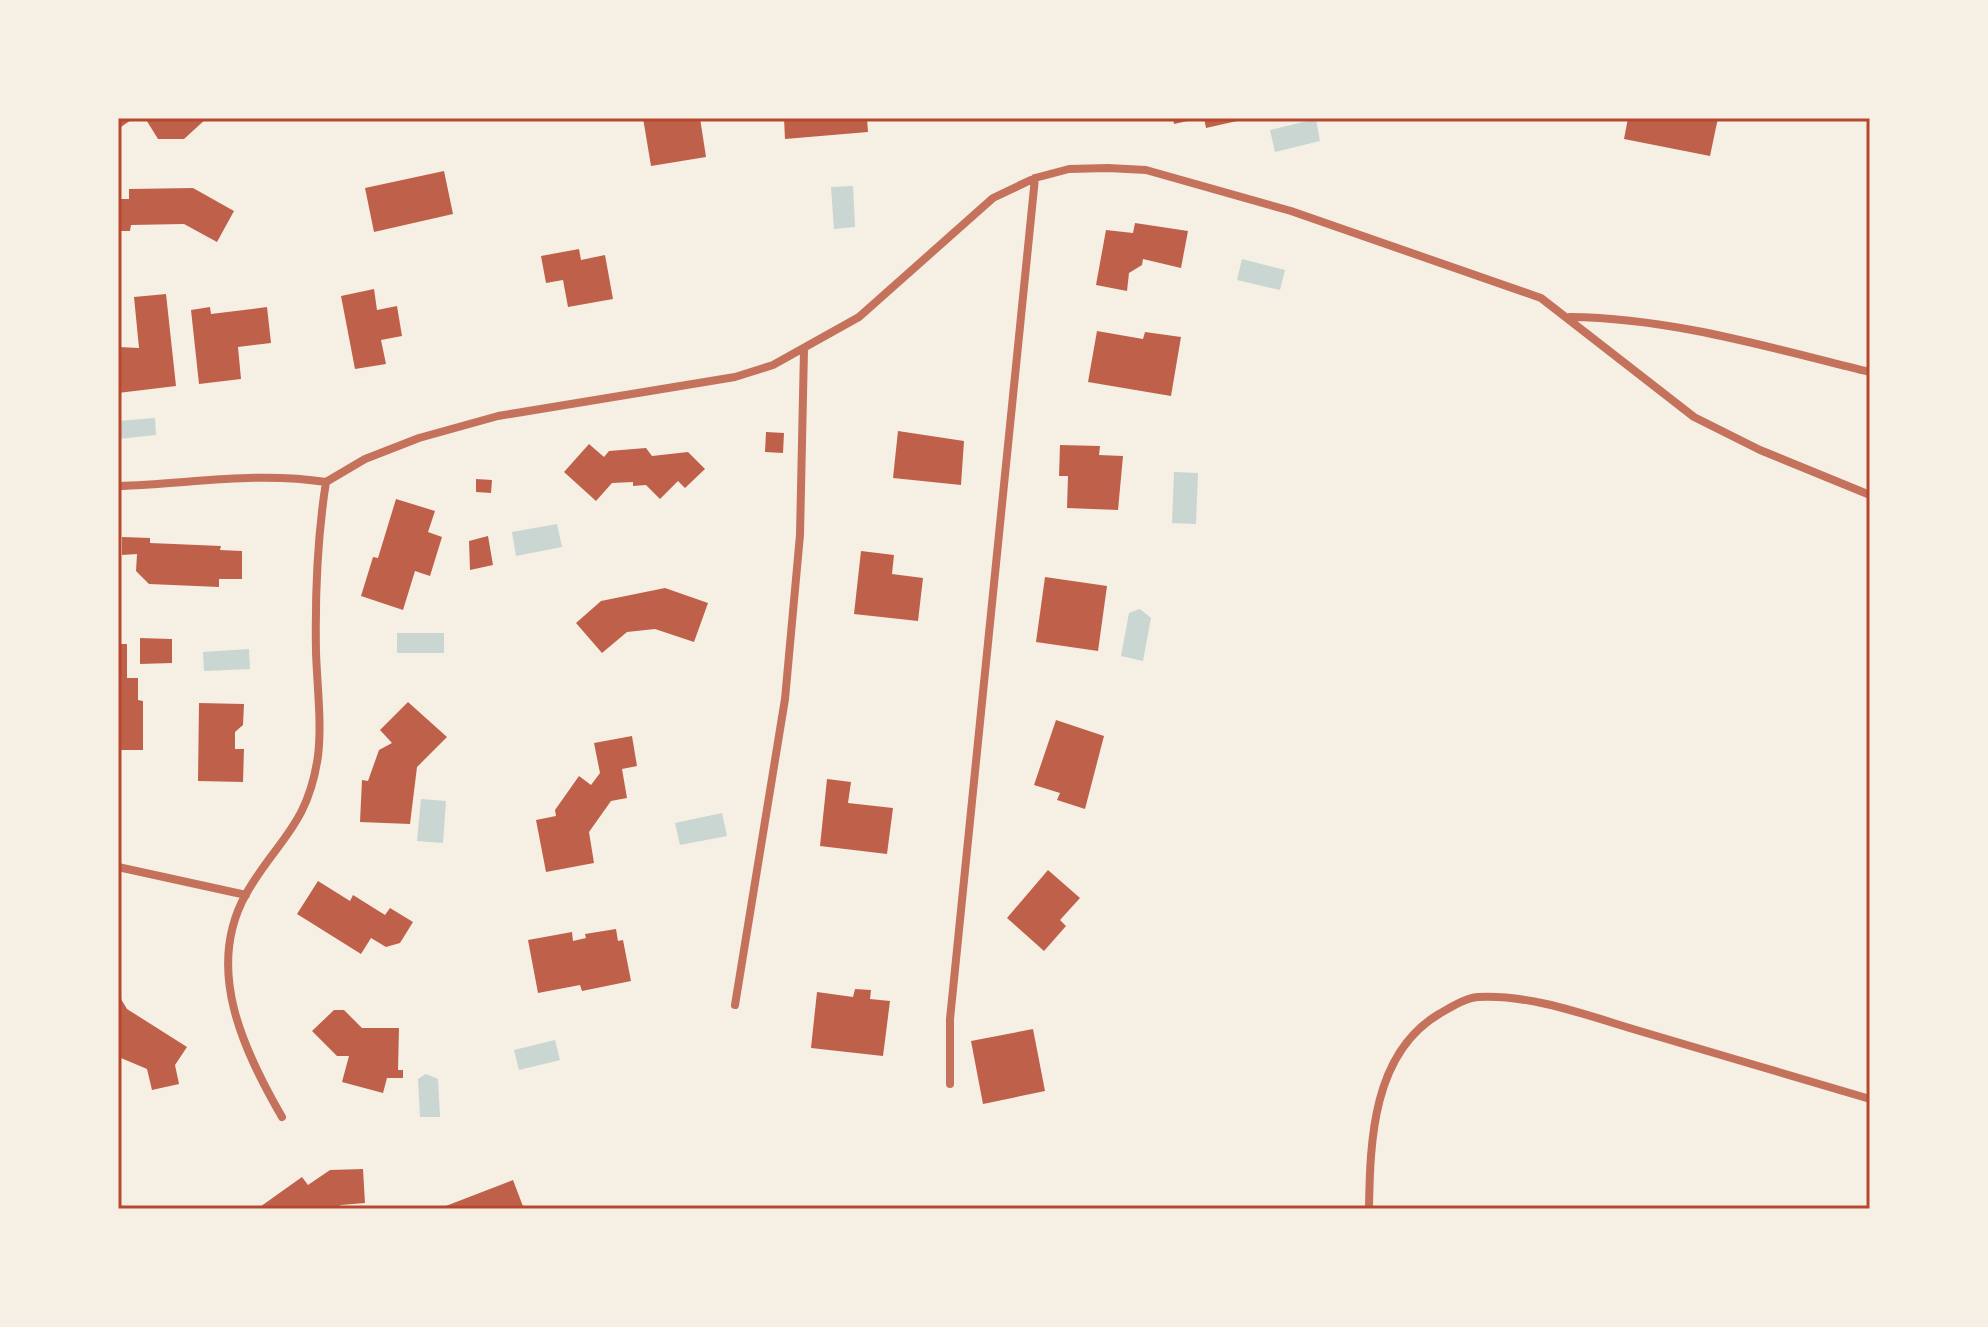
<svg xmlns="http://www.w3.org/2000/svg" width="1988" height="1327" viewBox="0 0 1988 1327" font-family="Raleway,sans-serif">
	<rect width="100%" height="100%" fill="#f6efe4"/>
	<!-- water -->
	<path fill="#c9d6d2" d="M 1316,119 L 1320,141 L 1275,152 L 1270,130 Z
		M 853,186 L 855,227 L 834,229 L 831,187 Z
		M 1242,259 L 1285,270 L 1280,290 L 1237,280 Z
		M 155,418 L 156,435 L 118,439 L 118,421 Z
		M 1174,472 L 1198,473 L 1196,524 L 1172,523 Z
		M 557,524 L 562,547 L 516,556 L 512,532 Z
		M 1140,609 L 1151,618 L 1143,661 L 1121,656 L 1129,613 Z
		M 397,633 L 444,633 L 444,653 L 397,653 Z
		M 249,649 L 250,669 L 204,671 L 203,652 Z
		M 421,799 L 446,801 L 443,843 L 417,841 Z
		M 722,813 L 727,836 L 680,845 L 675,823 Z
		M 555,1040 L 560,1060 L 519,1070 L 514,1050 Z
		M 426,1074 L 438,1079 L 440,1117 L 420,1117 L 418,1079 Z"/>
	<!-- building -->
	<path fill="#bf614a" d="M 118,118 L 134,118 L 118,129 Z
		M 145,118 L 207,118 L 184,139 L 158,139 Z
		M 643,118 L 700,118 L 706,157 L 651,166 Z
		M 784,118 L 867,118 L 868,132 L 785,139 Z
		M 1173,118 L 1197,118 L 1197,119 L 1174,124 Z
		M 1204,118 L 1246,118 L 1246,119 L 1206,128 Z
		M 1628,118 L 1718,118 L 1710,156 L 1624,139 Z
		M 444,171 L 453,214 L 374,232 L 365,188 Z
		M 193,188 L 234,211 L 217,242 L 184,224 L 131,225 L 130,231 L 118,231 L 118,199 L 129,199 L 129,189 Z
		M 1135,223 L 1188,231 L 1181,268 L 1143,259 L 1142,265 L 1129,273 L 1127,291 L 1096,285 L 1106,230 L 1133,233 Z
		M 579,249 L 581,260 L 605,255 L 613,299 L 568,307 L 563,280 L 546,283 L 541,256 Z
		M 374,289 L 377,310 L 397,306 L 402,336 L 381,340 L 386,364 L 355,369 L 341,296 Z
		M 166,294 L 176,386 L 118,393 L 118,347 L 139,348 L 134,297 Z
		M 210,307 L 211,314 L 267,307 L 271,343 L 238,347 L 241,379 L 199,384 L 191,310 Z
		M 1097,331 L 1143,339 L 1145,332 L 1181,337 L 1171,396 L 1088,382 Z
		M 898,431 L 964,441 L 961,485 L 893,478 Z
		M 766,432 L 784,433 L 783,453 L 765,452 Z
		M 589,444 L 604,457 L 609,451 L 646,448 L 652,456 L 688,452 L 705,469 L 685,488 L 678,481 L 660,499 L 646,485 L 633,486 L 633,482 L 612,483 L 596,501 L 564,472 Z
		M 1060,445 L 1100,446 L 1099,455 L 1123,456 L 1118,510 L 1067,508 L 1068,476 L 1059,476 Z
		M 476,479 L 492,480 L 491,493 L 476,492 Z
		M 396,499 L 435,511 L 428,532 L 442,537 L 430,576 L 415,571 L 403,610 L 361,596 L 373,557 L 378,558 Z
		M 488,536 L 493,565 L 470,570 L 469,541 Z
		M 122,537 L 150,538 L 150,543 L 221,546 L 220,550 L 242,551 L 242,579 L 219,579 L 219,587 L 149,584 L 136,571 L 137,554 L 122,555 Z
		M 861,551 L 894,555 L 892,574 L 923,578 L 918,621 L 854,614 Z
		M 1045,577 L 1107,586 L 1098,651 L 1036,642 Z
		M 665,588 L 708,603 L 694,642 L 655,629 L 627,632 L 602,653 L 576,623 L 601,601 Z
		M 140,638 L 172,639 L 172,663 L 140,664 Z
		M 118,644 L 127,644 L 127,678 L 138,678 L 138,700 L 143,701 L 143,750 L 118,750 Z
		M 408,702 L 447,737 L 417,767 L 410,824 L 360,822 L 362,780 L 368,781 L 379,750 L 392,743 L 380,730 Z
		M 199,703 L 244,704 L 243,725 L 235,732 L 235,749 L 244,749 L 243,782 L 198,781 Z
		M 1056,720 L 1104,736 L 1085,809 L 1057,800 L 1060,793 L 1034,785 Z
		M 632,736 L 637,766 L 622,769 L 627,798 L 611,801 L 589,832 L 594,863 L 546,872 L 536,820 L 556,816 L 555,810 L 579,776 L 591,785 L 600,773 L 594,743 Z
		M 827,779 L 851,782 L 848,803 L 893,808 L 887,854 L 820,846 Z
		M 1048,870 L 1080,898 L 1060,920 L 1066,926 L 1044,951 L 1007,918 Z
		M 318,881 L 350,901 L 353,895 L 385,915 L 390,908 L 413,922 L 400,943 L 386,947 L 371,938 L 361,954 L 297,914 Z
		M 616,929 L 618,941 L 623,940 L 631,981 L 582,991 L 580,985 L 538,993 L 528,940 L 572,932 L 573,941 L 586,938 L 585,934 Z
		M 855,989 L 871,990 L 870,999 L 890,1001 L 883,1056 L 811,1048 L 817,992 L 853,997 Z
		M 118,994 L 127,1009 L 187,1047 L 175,1065 L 179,1084 L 152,1090 L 147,1069 L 121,1058 L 118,1051 Z
		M 334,1010 L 344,1010 L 362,1028 L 399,1028 L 398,1070 L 403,1070 L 403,1078 L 387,1078 L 383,1093 L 342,1082 L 349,1056 L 337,1056 L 312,1031 Z
		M 1033,1029 L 1045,1091 L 983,1104 L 971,1041 Z
		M 363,1169 L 365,1203 L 341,1205 L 334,1209 L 257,1209 L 302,1177 L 308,1185 L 330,1170 Z
		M 513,1180 L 524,1209 L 438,1209 Z"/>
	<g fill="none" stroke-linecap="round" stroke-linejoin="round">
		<!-- minor -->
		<path stroke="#c5725c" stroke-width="8" d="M 1570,317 C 1672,318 1771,348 1870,372
			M 326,482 L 365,459 L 419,438 L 498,416 L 735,377 L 773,365 L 859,317 L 993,198 L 1035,178 L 1069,169 L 1108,168 L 1146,170 L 1291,211 L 1541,298 L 1694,417 L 1760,450 L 1870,495
			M 118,486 C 188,484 256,471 326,482
			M 118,867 L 246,895
			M 735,1005 L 785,699 L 800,535 L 804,350
			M 950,1084 L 950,1019 L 1035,178
			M 282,1117 C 244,1051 204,969 246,894 C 277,840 308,826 318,756 C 322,723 317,685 316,652 C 315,595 317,539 326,482
			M 1369,1209 C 1370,1140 1373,1053 1439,1014 C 1451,1007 1465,998 1478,997 C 1533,994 1591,1017 1643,1032 C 1719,1054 1794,1077 1870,1099"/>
	</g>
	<!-- border -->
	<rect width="1988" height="1327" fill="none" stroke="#f6efe4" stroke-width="240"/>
	<rect x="120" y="120" width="1748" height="1087" fill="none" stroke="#b5482f" stroke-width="3"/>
</svg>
